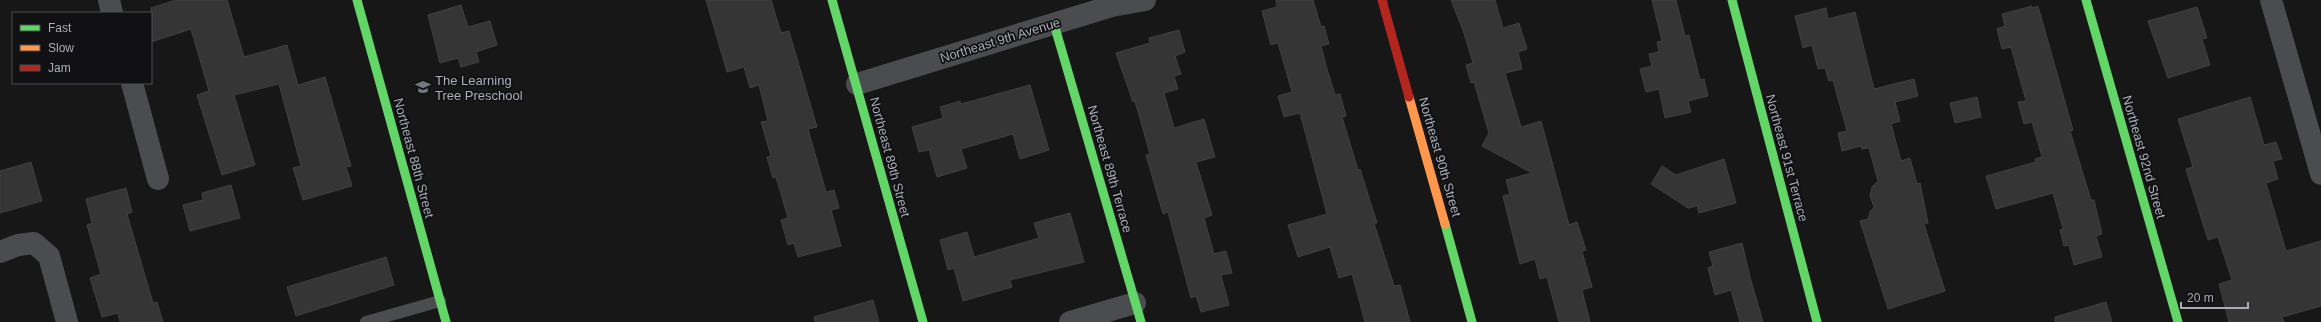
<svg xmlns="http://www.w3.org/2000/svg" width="2321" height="322" viewBox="0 0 2321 322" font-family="Helvetica,sans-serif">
	<rect width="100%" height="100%" fill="#171717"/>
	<!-- building -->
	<path fill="#353536" stroke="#3f4043" d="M 176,0 L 227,0 L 244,57 L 287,45 L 298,85 L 325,77 L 351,166 L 346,167 L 352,186 L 303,200 L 293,168 L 301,166 L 279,84 L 234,95 L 255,165 L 222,175 L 197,95 L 209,91 L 191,29 L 151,42 L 151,8 Z
		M 706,0 L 771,0 L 781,33 L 789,31 L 817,127 L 808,129 L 826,192 L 834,190 L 839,208 L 831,210 L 841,246 L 798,257 L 794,243 L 788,245 L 781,220 L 788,218 L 776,177 L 773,178 L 767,157 L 771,156 L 761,122 L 768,121 L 759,85 L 750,88 L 744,67 L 727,72 Z
		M 1276,0 L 1313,0 L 1321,27 L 1324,26 L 1329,44 L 1321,46 L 1327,69 L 1335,95 L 1340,94 L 1346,116 L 1342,117 L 1358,170 L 1360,169 L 1377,223 L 1374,223 L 1394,286 L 1400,285 L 1410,322 L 1365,322 L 1352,274 L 1339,278 L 1330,247 L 1298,257 L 1288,225 L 1327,214 L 1300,113 L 1284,117 L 1278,96 L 1292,92 L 1278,43 L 1271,45 L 1262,11 L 1277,7 Z
		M 1451,0 L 1495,0 L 1503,28 L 1519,23 L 1527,49 L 1518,52 L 1522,69 L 1505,73 L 1521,127 L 1541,121 L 1569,225 L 1577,222 L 1586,250 L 1582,251 L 1592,287 L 1582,290 L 1590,322 L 1559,322 L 1547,277 L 1540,279 L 1535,259 L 1520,264 L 1503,196 L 1510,194 L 1506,180 L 1532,173 L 1482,146 L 1489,133 L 1474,82 L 1471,83 L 1466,65 L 1473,63 L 1464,33 Z
		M 1652,0 L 1676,0 L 1685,36 L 1689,35 L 1700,80 L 1704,79 L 1708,96 L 1688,101 L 1691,112 L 1665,118 L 1659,89 L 1646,92 L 1640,69 L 1652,66 L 1649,54 L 1659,52 L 1657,42 L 1662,41 Z
		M 461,5 L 468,27 L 490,21 L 497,45 L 476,52 L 479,62 L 461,67 L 458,58 L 440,63 L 428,15 Z
		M 2032,6 L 2032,8 L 2038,6 L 2073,130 L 2070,131 L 2091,200 L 2094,200 L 2102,234 L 2096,236 L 2102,257 L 2074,265 L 2069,245 L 2064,246 L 2060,230 L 2063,229 L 2053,193 L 1996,209 L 1986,176 L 2036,162 L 2035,159 L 2042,157 L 2032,122 L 2024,124 L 2018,102 L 2026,101 L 2011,47 L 2002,49 L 1997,29 L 2005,26 L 2002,14 Z
		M 2197,7 L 2207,38 L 2202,39 L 2210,65 L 2168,78 L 2148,21 Z
		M 1826,8 L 1828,19 L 1855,12 L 1874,89 L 1914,79 L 1918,96 L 1895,102 L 1900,121 L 1891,124 L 1901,161 L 1910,158 L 1917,184 L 1920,183 L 1928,223 L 1924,224 L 1945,291 L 1888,309 L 1860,221 L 1868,219 L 1870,212 L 1874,207 L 1870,196 L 1872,187 L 1878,181 L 1869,148 L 1862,149 L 1861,146 L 1842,151 L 1838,133 L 1847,131 L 1833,80 L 1829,81 L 1825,68 L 1818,69 L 1812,45 L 1803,48 L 1795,16 Z
		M 1179,30 L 1185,52 L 1175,56 L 1181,74 L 1174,76 L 1178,89 L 1164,93 L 1174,128 L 1204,119 L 1215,157 L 1196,162 L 1212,215 L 1204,218 L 1214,254 L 1226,251 L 1232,273 L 1221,275 L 1229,305 L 1201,312 L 1196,296 L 1191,298 L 1168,212 L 1163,214 L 1146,155 L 1150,154 L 1135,101 L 1133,102 L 1116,53 L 1150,43 L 1149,38 Z
		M 1030,85 L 1049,150 L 1020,159 L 1013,134 L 961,149 L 967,168 L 937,177 L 929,150 L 919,152 L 912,127 L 943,118 L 940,107 L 960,101 L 961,104 Z
		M 1977,97 L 1981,117 L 1955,123 L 1950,103 Z
		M 2250,97 L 2264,145 L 2276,142 L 2282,159 L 2273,161 L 2278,179 L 2266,183 L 2286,251 L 2321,241 L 2321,306 L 2282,317 L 2284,322 L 2229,322 L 2219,284 L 2232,280 L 2218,237 L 2208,240 L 2186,169 L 2193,167 L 2178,119 Z
		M 1724,159 L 1736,203 L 1699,213 L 1697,206 L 1688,208 L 1651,184 L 1662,166 L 1676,175 Z
		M 31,162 L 42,201 L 0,213 L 0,171 Z
		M 231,185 L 240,218 L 190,231 L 183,205 L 203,200 L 202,193 Z
		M 126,188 L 132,212 L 127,214 L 153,303 L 157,302 L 163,322 L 120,322 L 118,313 L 102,317 L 90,278 L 101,274 L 87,225 L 92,223 L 86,199 Z
		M 1070,213 L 1084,262 L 1010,280 L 1012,287 L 963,301 L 954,268 L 948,270 L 940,240 L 967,232 L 974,257 L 1039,238 L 1034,223 Z
		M 1742,243 L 1750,277 L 1763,322 L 1740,322 L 1731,290 L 1715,295 L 1708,268 L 1713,266 L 1709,252 Z
		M 386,257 L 394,285 L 296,316 L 287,287 Z
		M 873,300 L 879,322 L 815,322 L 814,317 Z
		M 2106,302 L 2112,322 L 2055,322 L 2055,317 Z"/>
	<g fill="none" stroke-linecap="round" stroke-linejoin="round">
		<!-- lane -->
		<path stroke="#4b4c50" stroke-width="12" d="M 366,322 L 440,301"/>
		<!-- street -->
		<path stroke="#4b4c50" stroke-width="22" d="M 109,0 L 112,13
			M 2271,0 L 2321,174
			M 132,83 L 158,179
			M 857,84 L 1112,6 L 1145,0
			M 0,252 L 18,245 L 34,243 L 49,256 L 67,322
			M 1070,322 L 1135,303"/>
		<!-- fast -->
		<path stroke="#63d668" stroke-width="9" d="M 357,0 L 446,322
			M 832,0 L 923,322
			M 1732,0 L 1817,322
			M 2086,0 L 2178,322
			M 1054,24 L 1141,322
			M 1445,224 L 1472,322"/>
		<!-- slow -->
		<path stroke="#ff974d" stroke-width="9" d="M 1409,97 L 1445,224"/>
		<!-- jam -->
		<path stroke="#b3261e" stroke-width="9" d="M 1382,0 L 1409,97"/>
	</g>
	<!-- icons -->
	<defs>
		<g id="school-bare" transform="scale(1.2)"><path d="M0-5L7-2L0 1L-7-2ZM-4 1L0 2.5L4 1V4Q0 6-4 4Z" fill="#757880" stroke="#111113" stroke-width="2.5" paint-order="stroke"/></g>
	</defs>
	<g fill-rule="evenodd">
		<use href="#school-bare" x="423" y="87"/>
	</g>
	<g text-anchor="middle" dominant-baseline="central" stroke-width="3.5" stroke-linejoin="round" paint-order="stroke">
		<!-- street labels -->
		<g font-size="13" fill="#a8adb8" stroke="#111113">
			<text transform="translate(1000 40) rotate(-17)">Northeast 9th Avenue</text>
			<text transform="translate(890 157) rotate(75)">Northeast 89th Street</text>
			<text transform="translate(1440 157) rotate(74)">Northeast 90th Street</text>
			<text transform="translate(2144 157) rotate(74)">Northeast 92nd Street</text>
			<text transform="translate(414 158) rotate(75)">Northeast 88th Street</text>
			<text transform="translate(1787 158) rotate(75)">Northeast 91st Terrace</text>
			<text transform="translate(1110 169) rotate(74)">Northeast 89th Terrace</text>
		</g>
		<!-- poi labels -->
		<g font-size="13" fill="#a8adb8" stroke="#111113" text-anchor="start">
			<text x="435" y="80">The Learning<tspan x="435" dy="15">Tree Preschool</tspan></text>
		</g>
	</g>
	<!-- legend -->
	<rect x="12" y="12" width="140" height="72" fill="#111113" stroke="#4d4f55"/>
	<rect x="20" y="25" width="20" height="6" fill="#63d668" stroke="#4d4f55"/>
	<text x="48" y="32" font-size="12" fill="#a8adb8">Fast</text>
	<rect x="20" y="45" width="20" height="6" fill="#ff974d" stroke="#4d4f55"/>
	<text x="48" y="52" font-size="12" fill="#a8adb8">Slow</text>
	<rect x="20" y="65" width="20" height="6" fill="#b3261e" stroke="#4d4f55"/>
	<text x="48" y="72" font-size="12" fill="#a8adb8">Jam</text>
	<!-- scale -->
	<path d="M2181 302v6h67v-6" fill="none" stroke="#a8adb8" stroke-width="2"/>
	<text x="2187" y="302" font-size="12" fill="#a8adb8" stroke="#111113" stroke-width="3" paint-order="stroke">20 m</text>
</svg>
